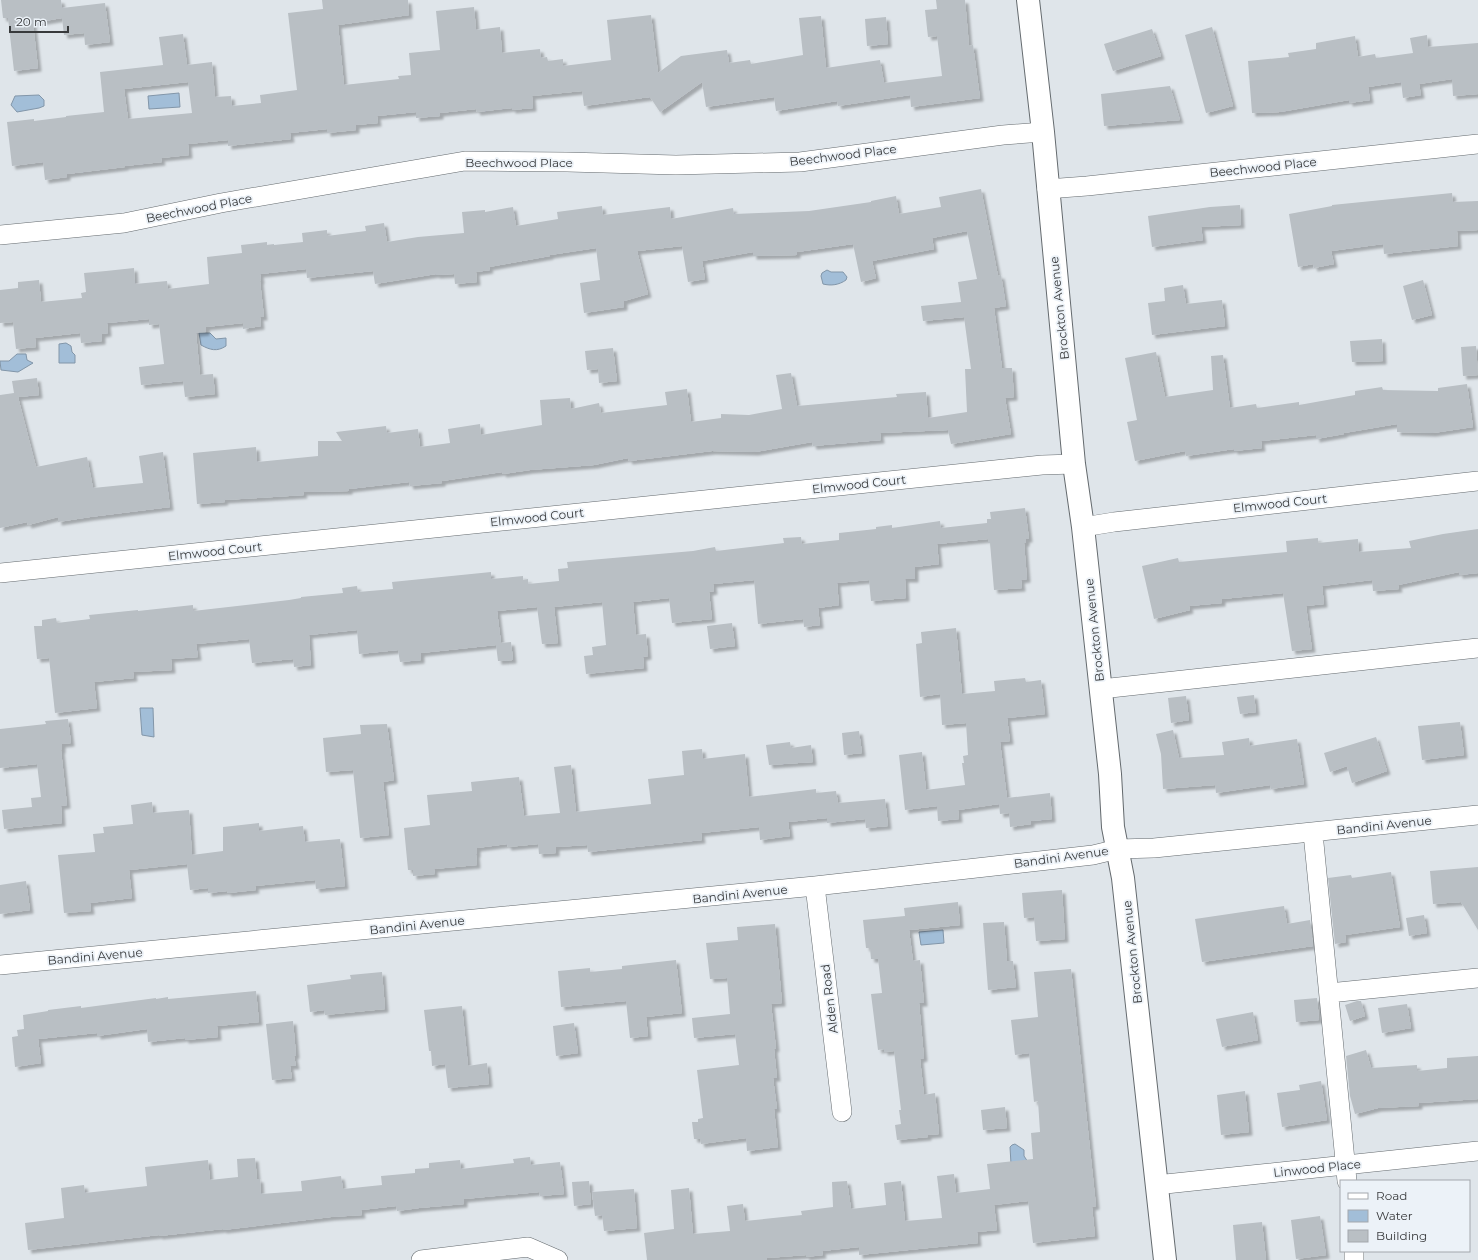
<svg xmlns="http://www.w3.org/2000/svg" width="1478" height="1260" viewBox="0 0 1478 1260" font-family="Montserrat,sans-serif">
	<defs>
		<filter id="shadow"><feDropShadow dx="3.5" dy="3.5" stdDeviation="1" flood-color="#0004"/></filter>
	</defs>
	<rect width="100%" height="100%" fill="#dfe5ea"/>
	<!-- water -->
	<path fill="#a2bed8" stroke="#8296a9" d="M 179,93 L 180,107 L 149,109 L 148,96 Z
		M 39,95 L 44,100 L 44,106 L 39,108 L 17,112 L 11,105 L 15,96 Z
		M 827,270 L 831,272 L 843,272 L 847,277 L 846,280 C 839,285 831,286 823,284 L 821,276 L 822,273 Z
		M 199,333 L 210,333 L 216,339 L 226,338 L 226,346 C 217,352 210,350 201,345 Z
		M 66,343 L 71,346 L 72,352 L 75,355 L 75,363 L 59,363 L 59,344 Z
		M 17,354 L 26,354 L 27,360 L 33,363 L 18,372 L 1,370 L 0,361 L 9,361 Z
		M 140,708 L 153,708 L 154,737 L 142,735 Z
		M 943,930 L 944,943 L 921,945 L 919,932 Z
		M 1015,1144 L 1024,1150 L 1024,1156 L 1028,1162 L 1011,1164 L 1010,1147 L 1012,1145 Z"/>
	<!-- building -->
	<path fill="#b9bfc4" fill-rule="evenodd" filter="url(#shadow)" d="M 1,0 L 61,0 L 62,8 L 105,3 L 110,42 L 85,45 L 84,33 L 64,35 L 62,18 L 33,23 L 38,68 L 14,71 L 8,18 L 3,18 Z
		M 322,0 L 408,0 L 409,15 L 338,25 L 344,85 L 399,79 L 398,76 L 411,75 L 409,53 L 440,50 L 436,11 L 474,7 L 476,30 L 500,27 L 502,53 L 540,49 L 541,58 L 547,57 L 548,61 L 563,59 L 563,66 L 611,60 L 607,20 L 651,15 L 658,73 L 681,56 L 727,50 L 729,63 L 750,60 L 751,64 L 803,55 L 799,18 L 821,16 L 826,68 L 880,60 L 884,83 L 942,76 L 937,36 L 928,37 L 925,10 L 937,9 L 936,0 L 965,0 L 969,46 L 973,45 L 980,98 L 911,107 L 910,95 L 838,106 L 837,101 L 776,111 L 774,97 L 706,107 L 702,82 L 660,112 L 650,97 L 584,106 L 582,91 L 532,96 L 533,108 L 512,110 L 512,108 L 477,112 L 476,109 L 440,113 L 440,116 L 416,118 L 416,112 L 377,116 L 378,123 L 356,125 L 356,130 L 327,133 L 327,129 L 290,133 L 291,139 L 228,146 L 228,140 L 188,144 L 189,155 L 161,158 L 162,162 L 125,166 L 125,167 L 67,174 L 67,177 L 45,180 L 43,162 L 12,166 L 7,122 L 34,119 L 34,121 L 66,117 L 66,116 L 104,112 L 100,72 L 163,65 L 159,37 L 183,34 L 187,65 L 212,62 L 215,97 L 231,96 L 232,106 L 261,103 L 260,95 L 297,90 L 288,13 L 323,9 ZM 188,82 L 192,113 L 128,119 L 124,89 Z
		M 886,17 L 888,44 L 867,46 L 865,19 Z
		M 1212,27 L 1233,106 L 1206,113 L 1185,35 Z
		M 1152,29 L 1161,56 L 1113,71 L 1104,44 Z
		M 1427,35 L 1428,47 L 1478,43 L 1478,94 L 1453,96 L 1452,79 L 1419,84 L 1421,95 L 1403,98 L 1401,82 L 1368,87 L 1370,100 L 1349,103 L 1349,100 L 1280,112 L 1252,113 L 1248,61 L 1289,57 L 1288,53 L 1316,49 L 1316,43 L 1355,36 L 1358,57 L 1375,54 L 1376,58 L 1413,53 L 1410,38 Z
		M 1170,86 L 1180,120 L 1104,126 L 1101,94 Z
		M 981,189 L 998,276 L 1001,275 L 1006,306 L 994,308 L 1002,368 L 1012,368 L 1014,397 L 1005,398 L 1011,434 L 951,444 L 948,430 L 880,433 L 881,440 L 813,446 L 812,442 L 755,452 L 712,451 L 629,461 L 628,458 L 594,465 L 530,470 L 503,474 L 502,472 L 442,481 L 442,483 L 410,486 L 409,482 L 349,489 L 349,491 L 303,492 L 304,495 L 224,500 L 225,502 L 197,504 L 193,453 L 256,447 L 257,462 L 318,456 L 318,441 L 342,441 L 336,432 L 386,426 L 387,433 L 418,429 L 420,447 L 450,443 L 448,429 L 480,424 L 481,435 L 542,425 L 540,400 L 570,398 L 571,409 L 599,403 L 601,413 L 667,405 L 665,392 L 687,389 L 691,422 L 721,418 L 721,414 L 749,415 L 782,409 L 776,375 L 791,373 L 797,406 L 897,397 L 896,394 L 926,392 L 928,418 L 967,412 L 965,369 L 971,369 L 964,317 L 923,321 L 921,306 L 961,302 L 958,282 L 977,279 L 967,231 L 932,238 L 934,249 L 872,261 L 876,278 L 861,282 L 853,244 L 797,252 L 797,255 L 753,256 L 753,252 L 702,261 L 705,279 L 688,282 L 682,246 L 637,251 L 648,294 L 624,301 L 624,307 L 584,313 L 580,283 L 600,280 L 596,248 L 550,255 L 550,256 L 489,267 L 490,270 L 476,272 L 477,282 L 455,284 L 454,274 L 436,275 L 436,274 L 375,284 L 373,271 L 307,278 L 306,269 L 260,274 L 261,280 L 260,281 L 264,317 L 260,317 L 261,326 L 243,329 L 243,323 L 206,327 L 206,332 L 196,333 L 200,375 L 213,374 L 215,394 L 185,397 L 183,381 L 141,385 L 139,367 L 164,364 L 159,324 L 149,325 L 149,319 L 107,323 L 108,333 L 102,334 L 102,341 L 81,343 L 80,333 L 35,338 L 36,347 L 16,349 L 13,322 L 0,323 L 0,290 L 18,288 L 18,282 L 39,280 L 41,302 L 82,298 L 81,293 L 86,292 L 84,273 L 106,271 L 134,268 L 135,284 L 167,281 L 168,289 L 209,284 L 207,257 L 242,253 L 241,245 L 267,242 L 267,245 L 274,244 L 274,245 L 303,242 L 302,233 L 327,230 L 327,236 L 366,231 L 365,226 L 384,223 L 387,242 L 418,237 L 464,233 L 462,212 L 485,210 L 485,212 L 513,207 L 516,226 L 558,219 L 557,212 L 602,206 L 603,215 L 670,207 L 671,219 L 733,208 L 734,214 L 809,211 L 871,202 L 871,201 L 896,196 L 899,214 L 941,207 L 939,197 Z
		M 1452,193 L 1453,202 L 1478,201 L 1478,230 L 1457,231 L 1458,246 L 1384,254 L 1383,244 L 1331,251 L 1334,264 L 1314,268 L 1313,264 L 1298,267 L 1289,214 L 1332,206 L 1332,205 Z
		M 1240,205 L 1241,225 L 1201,227 L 1203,240 L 1152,247 L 1148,216 L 1210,207 Z
		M 1423,280 L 1432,315 L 1412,320 L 1403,286 Z
		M 1183,285 L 1186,304 L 1222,300 L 1225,326 L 1152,335 L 1148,303 L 1165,301 L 1164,288 Z
		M 1382,339 L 1383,361 L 1352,362 L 1350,341 Z
		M 1476,346 L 1478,375 L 1463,376 L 1461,347 Z
		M 613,348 L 617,381 L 599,383 L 598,369 L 587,370 L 585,351 Z
		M 1156,352 L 1165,397 L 1213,390 L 1211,356 L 1223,355 L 1230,408 L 1256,404 L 1257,408 L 1299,402 L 1299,405 L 1355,395 L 1355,391 L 1382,387 L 1383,390 L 1438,391 L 1438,388 L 1467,384 L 1473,427 L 1433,433 L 1397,432 L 1397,424 L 1344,433 L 1344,434 L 1316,439 L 1316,435 L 1261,441 L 1262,448 L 1234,451 L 1234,449 L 1186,456 L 1185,451 L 1135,461 L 1127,422 L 1137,420 L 1125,358 Z
		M 37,378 L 39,395 L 18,397 L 36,467 L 87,457 L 93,488 L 143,483 L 139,456 L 163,452 L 170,507 L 90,517 L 58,522 L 58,517 L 28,525 L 27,522 L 0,528 L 0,395 L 14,393 L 12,381 Z
		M 1025,508 L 1029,539 L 1026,539 L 1026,543 L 1024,543 L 1027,579 L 1021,580 L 1022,588 L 994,590 L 990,543 L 988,543 L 988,539 L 937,544 L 939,564 L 915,567 L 915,579 L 905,579 L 906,598 L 871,601 L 869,580 L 837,583 L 839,605 L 818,608 L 820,625 L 804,627 L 803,619 L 758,624 L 754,580 L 713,584 L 714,591 L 709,592 L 712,619 L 672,623 L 669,598 L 633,602 L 636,635 L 646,634 L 648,656 L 643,657 L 644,668 L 586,674 L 584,656 L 593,655 L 592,647 L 606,645 L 602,602 L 554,607 L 558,643 L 542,644 L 537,607 L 497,611 L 501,643 L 511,642 L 513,660 L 498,661 L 496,645 L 421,653 L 421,660 L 400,662 L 398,650 L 359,654 L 357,630 L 309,635 L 311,665 L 294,667 L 293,659 L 252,663 L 249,639 L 196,644 L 198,657 L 171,659 L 172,670 L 133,672 L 134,678 L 94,682 L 97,708 L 55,713 L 49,658 L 37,659 L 34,626 L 42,626 L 42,620 L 56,618 L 57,623 L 90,619 L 89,615 L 138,610 L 138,611 L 193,605 L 193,611 L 289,600 L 301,598 L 301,597 L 343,593 L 342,588 L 357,586 L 358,592 L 393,589 L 392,582 L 491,572 L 491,579 L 523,576 L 523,580 L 528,579 L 528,584 L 559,581 L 558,569 L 568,568 L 567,562 L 693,551 L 715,547 L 716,551 L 784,543 L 783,538 L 801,537 L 802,544 L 839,540 L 839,533 L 876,529 L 876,527 L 892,525 L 892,528 L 940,521 L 941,528 L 987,523 L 987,519 L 991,519 L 990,512 Z
		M 1478,529 L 1478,573 L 1459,575 L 1459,572 L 1398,585 L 1399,589 L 1373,591 L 1372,580 L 1322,586 L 1324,604 L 1306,606 L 1312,649 L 1292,651 L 1283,593 L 1222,599 L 1222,603 L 1189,606 L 1190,610 L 1154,619 L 1142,566 L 1178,558 L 1179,562 L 1287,552 L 1286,541 L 1318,538 L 1318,543 L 1358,539 L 1359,552 L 1411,548 L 1409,541 L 1443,534 Z
		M 732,623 L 735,646 L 710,649 L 707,626 Z
		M 956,628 L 962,694 L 995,691 L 994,681 L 1025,678 L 1026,682 L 1041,680 L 1045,714 L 1007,718 L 1010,741 L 1000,742 L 1007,798 L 1050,793 L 1052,819 L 1031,821 L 1031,824 L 1010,827 L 1009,813 L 1000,814 L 999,804 L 958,810 L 959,819 L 938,821 L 937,806 L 905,810 L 899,755 L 922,752 L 926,790 L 965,785 L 962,763 L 964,763 L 963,756 L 968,755 L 966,723 L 942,725 L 940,694 L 920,697 L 916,644 L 922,643 L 921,632 Z
		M 1254,695 L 1256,712 L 1240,714 L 1237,697 Z
		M 1186,696 L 1189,720 L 1171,723 L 1168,698 Z
		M 68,719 L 71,743 L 62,744 L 62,750 L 61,750 L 67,805 L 61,806 L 62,823 L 4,829 L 2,810 L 32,807 L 31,798 L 41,797 L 37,764 L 0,768 L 0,729 L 46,724 L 45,721 Z
		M 1460,722 L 1464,755 L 1422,760 L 1418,726 Z
		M 387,724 L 394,780 L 383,782 L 389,835 L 360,838 L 353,770 L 326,772 L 323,738 L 361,734 L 360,725 Z
		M 1173,730 L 1179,758 L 1224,755 L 1222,742 L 1249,738 L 1250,746 L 1297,739 L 1304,784 L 1271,789 L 1270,785 L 1216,793 L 1215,785 L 1163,789 L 1161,754 L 1156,734 Z
		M 859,731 L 862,753 L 844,755 L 842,733 Z
		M 1376,737 L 1387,771 L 1352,783 L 1347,766 L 1330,772 L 1324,753 Z
		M 790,742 L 791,748 L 811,745 L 813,762 L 769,765 L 766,745 Z
		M 702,749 L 703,759 L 745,754 L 749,797 L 816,789 L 816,793 L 836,791 L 838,803 L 885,799 L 888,826 L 866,828 L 865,819 L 827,823 L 827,818 L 788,822 L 790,836 L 760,840 L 759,827 L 701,833 L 702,840 L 588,852 L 587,845 L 556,847 L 556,853 L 539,854 L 538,844 L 508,847 L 507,844 L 477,848 L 477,854 L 476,854 L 477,865 L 434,869 L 435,874 L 413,876 L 413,870 L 408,870 L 404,828 L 430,825 L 427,795 L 472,791 L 471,782 L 519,777 L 524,816 L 560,813 L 554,767 L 571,765 L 576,812 L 651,804 L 648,779 L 684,775 L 682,751 Z
		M 152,802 L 153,813 L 189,810 L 192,855 L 223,851 L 223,827 L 259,823 L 259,831 L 303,826 L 305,842 L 340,839 L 345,886 L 316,889 L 315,880 L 255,886 L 256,890 L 228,893 L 227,891 L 208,893 L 208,888 L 190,890 L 187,864 L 129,870 L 132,898 L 90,903 L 91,911 L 64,913 L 58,855 L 95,852 L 93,834 L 104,833 L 103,827 L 133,824 L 131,805 Z
		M 1478,867 L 1478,930 L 1461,902 L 1433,904 L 1430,871 Z
		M 1391,872 L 1400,927 L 1345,935 L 1346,942 L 1335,944 L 1328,878 L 1351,875 L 1352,878 Z
		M 26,881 L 30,910 L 0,914 L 0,885 Z
		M 1062,890 L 1065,939 L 1036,941 L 1034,917 L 1024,918 L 1022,893 Z
		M 958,902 L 960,925 L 909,930 L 913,961 L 920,960 L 924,1003 L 919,1003 L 924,1058 L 920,1059 L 924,1095 L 935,1093 L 939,1134 L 928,1135 L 928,1137 L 897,1140 L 895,1125 L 901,1124 L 899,1110 L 901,1110 L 894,1051 L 884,1052 L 884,1049 L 878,1050 L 871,994 L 882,993 L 878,959 L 871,959 L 870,948 L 866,948 L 863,920 L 905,916 L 904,908 Z
		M 1284,906 L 1287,924 L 1310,920 L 1313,946 L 1202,962 L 1195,919 Z
		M 1424,915 L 1427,933 L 1409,936 L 1406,918 Z
		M 1004,922 L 1007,961 L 1013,961 L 1016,987 L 988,990 L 983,923 Z
		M 775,924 L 782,1003 L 771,1004 L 776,1048 L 774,1049 L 777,1078 L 773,1078 L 777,1109 L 774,1109 L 778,1147 L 747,1151 L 746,1138 L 701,1144 L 700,1139 L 694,1139 L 692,1122 L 698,1122 L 698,1119 L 703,1118 L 697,1070 L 739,1065 L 735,1034 L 694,1038 L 692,1018 L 730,1014 L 727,978 L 710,979 L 706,943 L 738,940 L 737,927 Z
		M 676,960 L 682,1013 L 646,1017 L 648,1036 L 630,1038 L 626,1001 L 561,1007 L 558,971 L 590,968 L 590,972 L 622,969 L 622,966 Z
		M 1071,969 L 1096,1206 L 1092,1207 L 1095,1236 L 1033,1243 L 1028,1201 L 994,1205 L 997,1230 L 977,1232 L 978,1243 L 859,1255 L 859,1247 L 822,1251 L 823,1255 L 806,1257 L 806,1255 L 767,1258 L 767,1260 L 647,1260 L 644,1233 L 674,1229 L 671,1190 L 689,1188 L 693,1234 L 730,1231 L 727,1206 L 743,1204 L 745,1221 L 802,1215 L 801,1211 L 833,1207 L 832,1182 L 847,1181 L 851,1209 L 886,1205 L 884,1183 L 901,1181 L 905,1221 L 942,1218 L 937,1176 L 954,1174 L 956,1193 L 990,1189 L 987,1164 L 1033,1159 L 1031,1133 L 1040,1132 L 1038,1101 L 1034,1102 L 1029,1053 L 1015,1055 L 1011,1020 L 1038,1017 L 1034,972 Z
		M 382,972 L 385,1009 L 325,1015 L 324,1010 L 310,1012 L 307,985 L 351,979 L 350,975 Z
		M 256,991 L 259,1022 L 217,1026 L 218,1037 L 185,1040 L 185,1038 L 148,1042 L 147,1029 L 97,1036 L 97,1033 L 38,1039 L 41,1063 L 15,1067 L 12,1037 L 18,1036 L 17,1030 L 24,1029 L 23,1015 L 48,1011 L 48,1010 L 81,1006 L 81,1008 L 156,998 L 156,999 L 168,997 L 168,999 Z
		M 1317,998 L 1319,1020 L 1296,1022 L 1294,1000 Z
		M 1357,1001 L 1361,1001 L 1365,1016 L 1350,1021 L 1345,1005 Z
		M 1407,1004 L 1411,1028 L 1382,1033 L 1378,1008 Z
		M 462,1006 L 468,1066 L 487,1063 L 489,1084 L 448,1088 L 445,1064 L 432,1066 L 431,1051 L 429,1051 L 424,1010 Z
		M 1253,1012 L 1258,1040 L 1222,1047 L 1216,1019 Z
		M 293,1021 L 296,1055 L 294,1056 L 296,1066 L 290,1066 L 292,1078 L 272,1080 L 266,1024 Z
		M 574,1023 L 578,1053 L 556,1056 L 553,1026 Z
		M 1366,1050 L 1371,1068 L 1417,1065 L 1417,1071 L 1447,1068 L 1447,1058 L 1478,1056 L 1478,1099 L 1419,1103 L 1419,1106 L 1378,1108 L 1355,1114 L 1350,1096 L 1346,1056 Z
		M 1321,1081 L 1327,1120 L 1282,1127 L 1277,1093 L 1300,1090 L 1299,1085 Z
		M 1245,1091 L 1249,1132 L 1221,1135 L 1217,1095 Z
		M 1005,1107 L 1007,1128 L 983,1130 L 981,1110 Z
		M 530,1157 L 531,1165 L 560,1162 L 564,1194 L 540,1196 L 539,1192 L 464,1199 L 464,1204 L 419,1208 L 397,1211 L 396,1206 L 361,1210 L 362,1215 L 331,1217 L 223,1230 L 223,1229 L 159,1236 L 159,1235 L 28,1250 L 25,1223 L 64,1218 L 61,1188 L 84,1185 L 85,1193 L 147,1186 L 145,1167 L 208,1160 L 210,1180 L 238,1177 L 237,1159 L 255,1158 L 257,1179 L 260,1179 L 261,1194 L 302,1191 L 301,1181 L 341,1176 L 343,1189 L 382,1185 L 381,1176 L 415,1173 L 415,1169 L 429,1168 L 429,1163 L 460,1160 L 461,1169 L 514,1163 L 513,1159 Z
		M 589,1181 L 591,1204 L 574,1206 L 572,1182 Z
		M 634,1189 L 637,1228 L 604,1231 L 602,1215 L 595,1216 L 592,1192 Z
		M 1320,1216 L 1326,1255 L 1296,1259 L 1291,1220 Z
		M 1262,1222 L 1266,1260 L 1236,1260 L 1233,1225 Z"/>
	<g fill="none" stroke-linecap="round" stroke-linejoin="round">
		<!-- minor casing -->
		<g stroke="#646a6e" stroke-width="20">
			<path id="minor" d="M 1047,189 L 1087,186 L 1478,144
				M 0,235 L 124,223 L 221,203 L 465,161 L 567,162 L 676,165 L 800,162 L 1003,135 L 1043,132
				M 1083,527 L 1114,522 L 1478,481
				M 0,573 L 1042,465 L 1074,464
				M 1101,689 L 1478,648
				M 1313,833 L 1347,1181
				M 815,886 L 842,1112
				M 0,965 L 815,886 L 1093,855 L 1118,849 L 1154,848 L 1478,815
				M 1329,993 L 1478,978
				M 1156,1185 L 1478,1151
				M 1354,1251 L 1354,1260
				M 421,1260 L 528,1247 L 558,1260"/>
		</g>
		<!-- major casing -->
		<g stroke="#646a6e" stroke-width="24">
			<path id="major" d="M 1028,0 L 1043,132 L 1074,464 L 1083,527 L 1110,774 L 1113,827 L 1123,878 L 1165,1260"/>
		</g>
		<!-- minor -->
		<use href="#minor" stroke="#fff" stroke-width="19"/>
		<!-- major -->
		<use href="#major" stroke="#fff" stroke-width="22"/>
	</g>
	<g text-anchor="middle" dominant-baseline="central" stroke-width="3.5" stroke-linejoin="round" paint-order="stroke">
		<!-- street labels -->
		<g font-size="12" fill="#383a3c" stroke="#ecf2f8">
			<text transform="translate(843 155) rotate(-7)">Beechwood Place</text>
			<text x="519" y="162">Beechwood Place</text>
			<text transform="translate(1263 167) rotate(-6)">Beechwood Place</text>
			<text transform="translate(199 208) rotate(-11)">Beechwood Place</text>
			<text transform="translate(1059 308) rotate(-96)">Brockton Avenue</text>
			<text transform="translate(859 484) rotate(-6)">Elmwood Court</text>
			<text transform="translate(1280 503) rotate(-6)">Elmwood Court</text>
			<text transform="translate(537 517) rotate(-6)">Elmwood Court</text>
			<text transform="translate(215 551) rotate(-6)">Elmwood Court</text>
			<text transform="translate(1094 630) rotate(-96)">Brockton Avenue</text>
			<text transform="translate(1384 825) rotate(-6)">Bandini Avenue</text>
			<text transform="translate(1061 857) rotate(-8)">Bandini Avenue</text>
			<text transform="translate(740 894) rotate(-6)">Bandini Avenue</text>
			<text transform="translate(417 925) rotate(-6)">Bandini Avenue</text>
			<text transform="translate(1132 952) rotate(-96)">Brockton Avenue</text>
			<text transform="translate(95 956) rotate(-5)">Bandini Avenue</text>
			<text transform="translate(829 999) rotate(-97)">Alden Road</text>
			<text transform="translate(1317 1168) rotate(-6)">Linwood Place</text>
		</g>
	</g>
	<!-- legend -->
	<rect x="1340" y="1180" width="130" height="72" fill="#ecf2f8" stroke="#a4a8ad"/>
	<rect x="1348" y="1193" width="20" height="6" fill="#ffffff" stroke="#a4a8ad"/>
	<text x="1376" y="1200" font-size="12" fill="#383a3c">Road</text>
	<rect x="1348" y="1210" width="20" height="12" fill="#a2bed8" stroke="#a4a8ad"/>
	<text x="1376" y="1220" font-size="12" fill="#383a3c">Water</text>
	<rect x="1348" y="1230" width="20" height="12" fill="#b9bfc4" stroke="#a4a8ad"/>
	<text x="1376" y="1240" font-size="12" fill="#383a3c">Building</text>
	<!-- scale -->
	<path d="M10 26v6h58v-6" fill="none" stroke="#383a3c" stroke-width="2"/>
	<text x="16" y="26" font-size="12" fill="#383a3c" stroke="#ecf2f8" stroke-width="3" paint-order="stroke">20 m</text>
</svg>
